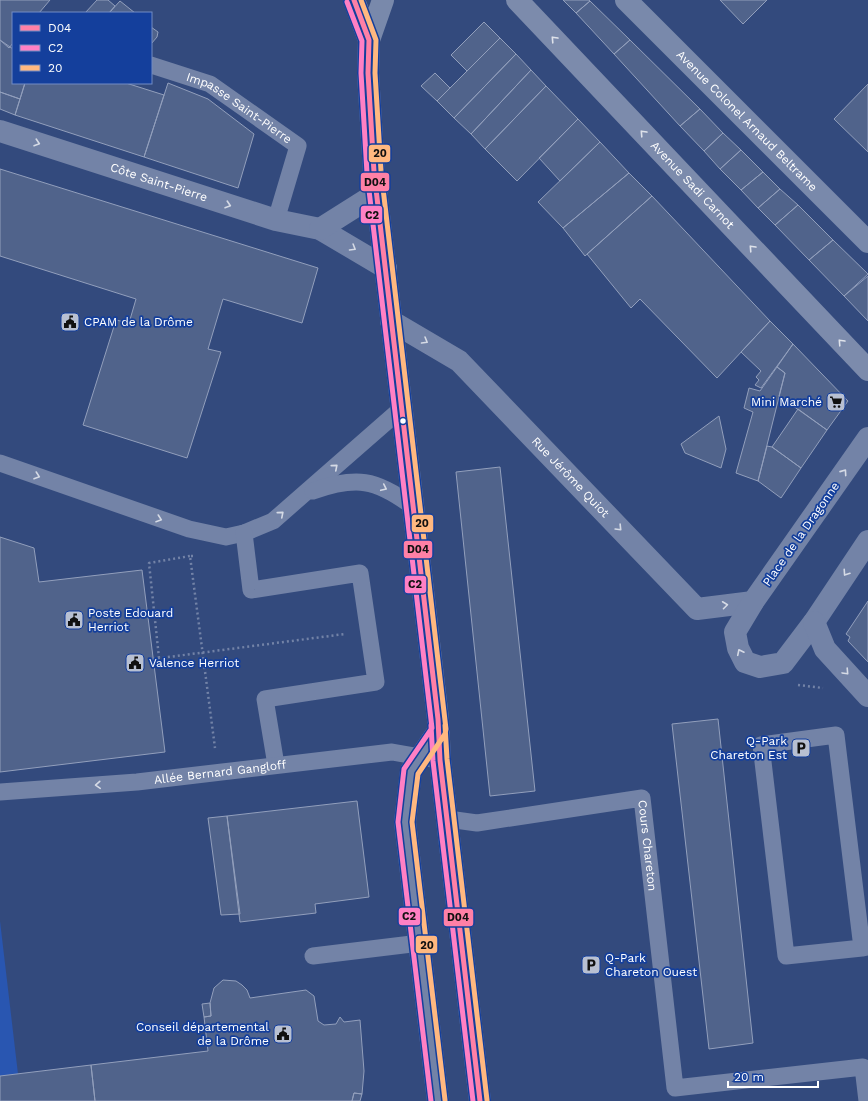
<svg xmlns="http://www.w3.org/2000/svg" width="868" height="1101" viewBox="0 0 868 1101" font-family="'Work Sans',sans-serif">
	<rect width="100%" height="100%" fill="#334a7d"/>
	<!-- green -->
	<path fill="#2956b1" d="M 0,921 L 18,1074 L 0,1076 Z"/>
	<!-- building -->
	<path fill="#50638b" stroke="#929fbc" d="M 0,0 L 50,0 L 39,13 L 13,13 L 13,43 L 9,48 L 0,40 Z
		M 97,0 L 108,0 L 115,6 L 109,13 L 85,13 Z
		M 563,0 L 589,0 L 590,1 L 576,13 Z
		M 720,0 L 767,0 L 743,24 Z
		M 120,1 L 135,13 L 109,13 Z
		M 590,1 L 630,40 L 614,54 L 576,13 Z
		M 484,22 L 500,38 L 467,71 L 451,55 Z
		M 151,27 L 158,32 L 157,37 L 151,44 Z
		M 500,38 L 516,54 L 454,118 L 437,101 Z
		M 0,40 L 13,49 L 13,83 L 25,83 L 20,99 L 0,92 Z
		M 630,40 L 700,109 L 680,126 L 614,54 Z
		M 516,54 L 531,70 L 471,134 L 454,118 Z
		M 531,70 L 546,86 L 485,149 L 471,134 Z
		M 435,73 L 450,88 L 437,101 L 421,86 Z
		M 25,83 L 126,83 L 164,95 L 144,157 L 15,115 Z
		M 168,83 L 208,99 L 254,134 L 238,188 L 144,157 Z
		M 868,84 L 868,152 L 834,119 Z
		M 546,86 L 578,119 L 517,181 L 485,149 Z
		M 0,92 L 20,99 L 15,115 L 0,109 Z
		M 700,109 L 723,133 L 704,151 L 680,126 Z
		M 578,119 L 600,142 L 560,181 L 539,158 Z
		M 723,133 L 741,150 L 720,169 L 704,151 Z
		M 600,142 L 629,173 L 563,228 L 538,202 Z
		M 741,150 L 763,172 L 741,190 L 720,169 Z
		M 0,169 L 318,268 L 302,323 L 223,299 L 208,349 L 221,352 L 187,458 L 83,425 L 116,320 L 129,323 L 136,299 L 0,256 Z
		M 763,172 L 780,189 L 758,208 L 741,190 Z
		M 629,173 L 652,196 L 585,256 L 563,228 Z
		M 780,189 L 798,205 L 775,225 L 758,208 Z
		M 652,196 L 770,321 L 717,378 L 640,299 L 631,308 L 587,254 Z
		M 798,205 L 833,240 L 809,260 L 775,225 Z
		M 833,240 L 868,274 L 844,296 L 809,260 Z
		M 868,276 L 868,321 L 844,296 Z
		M 770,321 L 793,344 L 761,388 L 755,385 L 759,380 L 756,377 L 761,371 L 741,352 Z
		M 793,344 L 848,401 L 827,430 L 779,396 L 785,373 L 777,367 Z
		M 777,367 L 785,373 L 758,481 L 736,473 L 753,412 L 744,408 L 749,388 L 760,391 Z
		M 798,409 L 827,430 L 801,468 L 772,447 Z
		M 719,416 L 726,449 L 721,468 L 685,453 L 681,444 Z
		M 767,446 L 772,447 L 801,468 L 781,498 L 758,481 Z
		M 500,467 L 535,791 L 490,796 L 456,472 Z
		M 0,537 L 34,548 L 39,582 L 142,570 L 165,752 L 0,772 Z
		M 868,601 L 868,662 L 848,641 L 850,637 L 846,634 Z
		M 718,719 L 753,1043 L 709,1049 L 672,724 Z
		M 357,801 L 369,897 L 315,904 L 316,913 L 240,922 L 227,816 Z
		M 227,816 L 240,914 L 221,915 L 208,818 Z
		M 223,980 L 236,981 L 242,985 L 247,990 L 250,998 L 306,990 L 314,996 L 318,1021 L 324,1025 L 336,1024 L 340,1017 L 344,1022 L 360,1020 L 364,1071 L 362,1094 L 354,1093 L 352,1101 L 95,1101 L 91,1065 L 208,1051 L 204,1017 L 211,1016 L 210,1003 L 214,988 Z
		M 210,1003 L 211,1016 L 204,1017 L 202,1004 Z
		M 91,1065 L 95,1101 L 0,1101 L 0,1076 Z
		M 354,1093 L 362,1094 L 360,1101 L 352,1101 Z"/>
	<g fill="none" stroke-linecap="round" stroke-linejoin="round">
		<!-- path -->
		<path stroke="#7383a7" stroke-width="2.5" stroke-dasharray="2 3" stroke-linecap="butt" d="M 193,556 L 190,556 L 215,748
			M 159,658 L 149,563 L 190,556
			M 153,659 L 345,634
			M 798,685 L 823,688"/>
		<!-- service -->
		<g stroke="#7383a7" stroke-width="17">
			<path id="s1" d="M 151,65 L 210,84 L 298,146 L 276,220"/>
			<path d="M 0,463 L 189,529 L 226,537 L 244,533 L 273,521 L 401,409"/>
			<path d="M 313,491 C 356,476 376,479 412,506"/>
			<path d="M 244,533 L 251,590 L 360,573 L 376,682 L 265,699 L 276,765"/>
			<path id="s2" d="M 0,792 L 137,782 L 392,752 L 432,759"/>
			<path id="s3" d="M 448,819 L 477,823 L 642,798 L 675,1088 L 863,1067 L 867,1101"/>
			<path d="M 862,948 L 836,735 L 761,745 L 786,956 L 862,948 L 868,947"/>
			<path d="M 313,956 L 420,943"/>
		</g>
		<!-- minor -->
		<g stroke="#7383a7" stroke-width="22">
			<path id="s4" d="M 0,131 L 276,220 L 320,229 L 386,268"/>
			<path d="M 320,229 L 377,193"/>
			<path id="s5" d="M 391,321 L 459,361 L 697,609 L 753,602"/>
			<path d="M 868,438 L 753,602 L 735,632 L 738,648 L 745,662 L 760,667 L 783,663 L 814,622 L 868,541"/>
			<path d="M 814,622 L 825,649 L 868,696"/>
			<path d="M 438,1101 L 405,822 L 411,771 L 439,730"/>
		</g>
		<!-- secondary -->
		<g stroke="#7989ab" stroke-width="22">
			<path d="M 354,0 L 369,40"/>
			<path d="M 383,0 L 369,40 L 368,73 L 374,172 L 438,719 L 440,760 L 480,1101"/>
			<path id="s6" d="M 626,0 L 868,242"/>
		</g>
		<!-- primary -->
		<path stroke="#7c8bac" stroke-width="22" id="s7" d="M 517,0 L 868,370"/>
		<!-- bus-1 casing -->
		<g stroke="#143f9c" stroke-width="8">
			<path id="bus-1" d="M 354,0 L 369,40 L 368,73 L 374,172 L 438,719 L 440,760 L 480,1101"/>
		</g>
		<!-- bus-2 casing -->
		<g stroke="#143f9c" stroke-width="8">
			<path id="bus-2" d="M 347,2 L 362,41 L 361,73 L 367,173 L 432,728 L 404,769 L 398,822 L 431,1101
				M 431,725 L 433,761 L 473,1101"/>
		</g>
		<!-- bus-3 casing -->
		<g stroke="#143f9c" stroke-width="8">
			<path id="bus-3" d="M 361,0 L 376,40 L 375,73 L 381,171 L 446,729 L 445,734 L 418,774 L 412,822 L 445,1100
				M 445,725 L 447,759 L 487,1100"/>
		</g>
		<!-- bus-1 -->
		<use href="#bus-1" stroke="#ff80a6" stroke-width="5"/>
		<!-- bus-2 -->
		<use href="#bus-2" stroke="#ff80c4" stroke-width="5"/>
		<!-- bus-3 -->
		<use href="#bus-3" stroke="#ffb880" stroke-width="5"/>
	</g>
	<!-- one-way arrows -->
	<defs><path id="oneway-chevron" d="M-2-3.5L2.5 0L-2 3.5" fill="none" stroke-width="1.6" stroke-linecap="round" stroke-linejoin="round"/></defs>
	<g stroke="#dee2ea">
		<use href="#oneway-chevron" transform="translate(554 39) rotate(-133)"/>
		<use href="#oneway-chevron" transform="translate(643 133) rotate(-133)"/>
		<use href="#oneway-chevron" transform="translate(752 248) rotate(-133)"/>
		<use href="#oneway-chevron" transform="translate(841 342) rotate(-133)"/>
	</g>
	<g stroke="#d5dae5">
		<use href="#oneway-chevron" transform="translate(37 143) rotate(18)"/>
		<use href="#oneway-chevron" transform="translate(228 205) rotate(18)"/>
		<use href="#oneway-chevron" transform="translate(353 248) rotate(31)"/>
		<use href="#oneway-chevron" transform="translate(425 341) rotate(30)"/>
		<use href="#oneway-chevron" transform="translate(335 467) rotate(-41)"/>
		<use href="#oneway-chevron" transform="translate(844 472) rotate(-55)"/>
		<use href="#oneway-chevron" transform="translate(37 476) rotate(19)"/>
		<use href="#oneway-chevron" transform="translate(384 488) rotate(25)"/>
		<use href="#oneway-chevron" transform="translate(281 514) rotate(-41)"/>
		<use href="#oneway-chevron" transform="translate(159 519) rotate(19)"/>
		<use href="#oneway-chevron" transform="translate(619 528) rotate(46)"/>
		<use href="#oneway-chevron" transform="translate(846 573) rotate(124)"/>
		<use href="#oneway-chevron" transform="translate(725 605) rotate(-7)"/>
		<use href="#oneway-chevron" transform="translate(740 652) rotate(-116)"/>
		<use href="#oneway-chevron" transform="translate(846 672) rotate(47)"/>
		<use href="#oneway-chevron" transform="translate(98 785) rotate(176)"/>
	</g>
	<!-- icons -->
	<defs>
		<g id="civic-square" transform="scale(1)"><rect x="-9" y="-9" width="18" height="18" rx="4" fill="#b8c0d2" stroke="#143f9c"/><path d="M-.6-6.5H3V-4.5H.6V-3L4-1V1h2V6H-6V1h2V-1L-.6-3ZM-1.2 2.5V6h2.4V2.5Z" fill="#111"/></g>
		<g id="supermarket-square" transform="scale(1)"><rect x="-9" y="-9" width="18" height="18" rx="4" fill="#b8c0d2" stroke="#143f9c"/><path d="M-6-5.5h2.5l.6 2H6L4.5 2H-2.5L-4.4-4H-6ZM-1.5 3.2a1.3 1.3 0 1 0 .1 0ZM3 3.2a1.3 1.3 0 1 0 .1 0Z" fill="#111"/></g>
		<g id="parking-square" transform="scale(1)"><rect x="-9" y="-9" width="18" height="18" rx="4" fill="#b8c0d2" stroke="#143f9c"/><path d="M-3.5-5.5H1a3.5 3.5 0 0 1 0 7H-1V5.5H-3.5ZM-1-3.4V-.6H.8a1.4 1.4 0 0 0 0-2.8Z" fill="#111"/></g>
	</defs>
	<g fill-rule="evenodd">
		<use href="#civic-square" x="70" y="322"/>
		<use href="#supermarket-square" x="836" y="402"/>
		<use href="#civic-square" x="74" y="620"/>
		<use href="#civic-square" x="135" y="663"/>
		<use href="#parking-square" x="801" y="748"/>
		<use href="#parking-square" x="591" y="965"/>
		<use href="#civic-square" x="283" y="1034"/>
	</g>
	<!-- markers -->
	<circle fill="#fff" stroke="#143f9c" stroke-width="1.5" cx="403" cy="421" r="3.5"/>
	<g text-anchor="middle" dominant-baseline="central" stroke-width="3.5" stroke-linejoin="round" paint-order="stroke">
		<!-- street labels -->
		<g font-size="12" fill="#fff" stroke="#143f9c">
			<text stroke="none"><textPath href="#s1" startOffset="99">Impasse Saint-Pierre</textPath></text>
			<text stroke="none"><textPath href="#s6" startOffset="171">Avenue Colonel Arnaud Beltrame</textPath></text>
			<text stroke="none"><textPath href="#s4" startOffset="167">Côte Saint-Pierre</textPath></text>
			<text stroke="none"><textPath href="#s7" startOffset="255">Avenue Sadi Carnot</textPath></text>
			<text stroke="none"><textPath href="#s5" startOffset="240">Rue Jérôme Quiot</textPath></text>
			<text transform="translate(801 534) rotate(-55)">Place de la Dragonne</text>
			<text stroke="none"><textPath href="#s2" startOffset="221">Allée Bernard Gangloff</textPath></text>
			<text stroke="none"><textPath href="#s3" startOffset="244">Cours Chareton</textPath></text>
		</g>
		<!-- poi labels -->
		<g font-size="12" fill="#fff" stroke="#143f9c" text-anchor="start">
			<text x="84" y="322">CPAM de la Drôme</text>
			<text x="822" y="402" text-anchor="end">Mini Marché</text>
			<text x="88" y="613">Poste Edouard<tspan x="88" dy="14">Herriot</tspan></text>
			<text x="149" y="663">Valence Herriot</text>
			<text x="787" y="741" text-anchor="end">Q-Park<tspan x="787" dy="14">Chareton Est</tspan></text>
			<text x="605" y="958">Q-Park<tspan x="605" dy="14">Chareton Ouest</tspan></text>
			<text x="269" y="1027" text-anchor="end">Conseil départemental<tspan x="269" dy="14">de la Drôme</tspan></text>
		</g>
	</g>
	<g stroke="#143f9c" stroke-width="1.5">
		<rect x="368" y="144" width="23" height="19" rx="4" fill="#ffb880"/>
		<rect x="360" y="172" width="30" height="20" rx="4" fill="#ff80a6"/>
		<rect x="360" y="205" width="23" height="19" rx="4" fill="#ff80c4"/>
		<rect x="411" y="514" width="23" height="19" rx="4" fill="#ffb880"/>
		<rect x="403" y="540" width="30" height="19" rx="4" fill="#ff80a6"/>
		<rect x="404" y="575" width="23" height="19" rx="4" fill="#ff80c4"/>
		<rect x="398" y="907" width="23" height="19" rx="4" fill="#ff80c4"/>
		<rect x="443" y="908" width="31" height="19" rx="4" fill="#ff80a6"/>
		<rect x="415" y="935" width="23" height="19" rx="4" fill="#ffb880"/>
	</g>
	<g font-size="11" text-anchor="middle" font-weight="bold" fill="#111">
		<text x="380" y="157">20</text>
		<text x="375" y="186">D04</text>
		<text x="372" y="219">C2</text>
		<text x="422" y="527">20</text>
		<text x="418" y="553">D04</text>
		<text x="415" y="588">C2</text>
		<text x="409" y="920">C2</text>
		<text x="458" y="921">D04</text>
		<text x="427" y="949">20</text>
	</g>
	<!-- legend -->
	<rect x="12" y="12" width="140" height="72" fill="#143f9c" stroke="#728cc4"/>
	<rect x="20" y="25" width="20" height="6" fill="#ff80a6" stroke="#728cc4"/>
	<text x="48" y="32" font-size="12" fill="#ffffff">D04</text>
	<rect x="20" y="45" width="20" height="6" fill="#ff80c4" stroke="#728cc4"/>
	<text x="48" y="52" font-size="12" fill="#ffffff">C2</text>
	<rect x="20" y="65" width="20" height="6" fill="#ffb880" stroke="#728cc4"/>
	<text x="48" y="72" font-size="12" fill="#ffffff">20</text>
	<!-- scale -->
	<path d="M728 1081v6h90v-6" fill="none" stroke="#ffffff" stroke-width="2"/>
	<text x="734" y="1081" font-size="12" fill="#ffffff" stroke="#143f9c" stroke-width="3" paint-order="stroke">20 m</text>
</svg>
